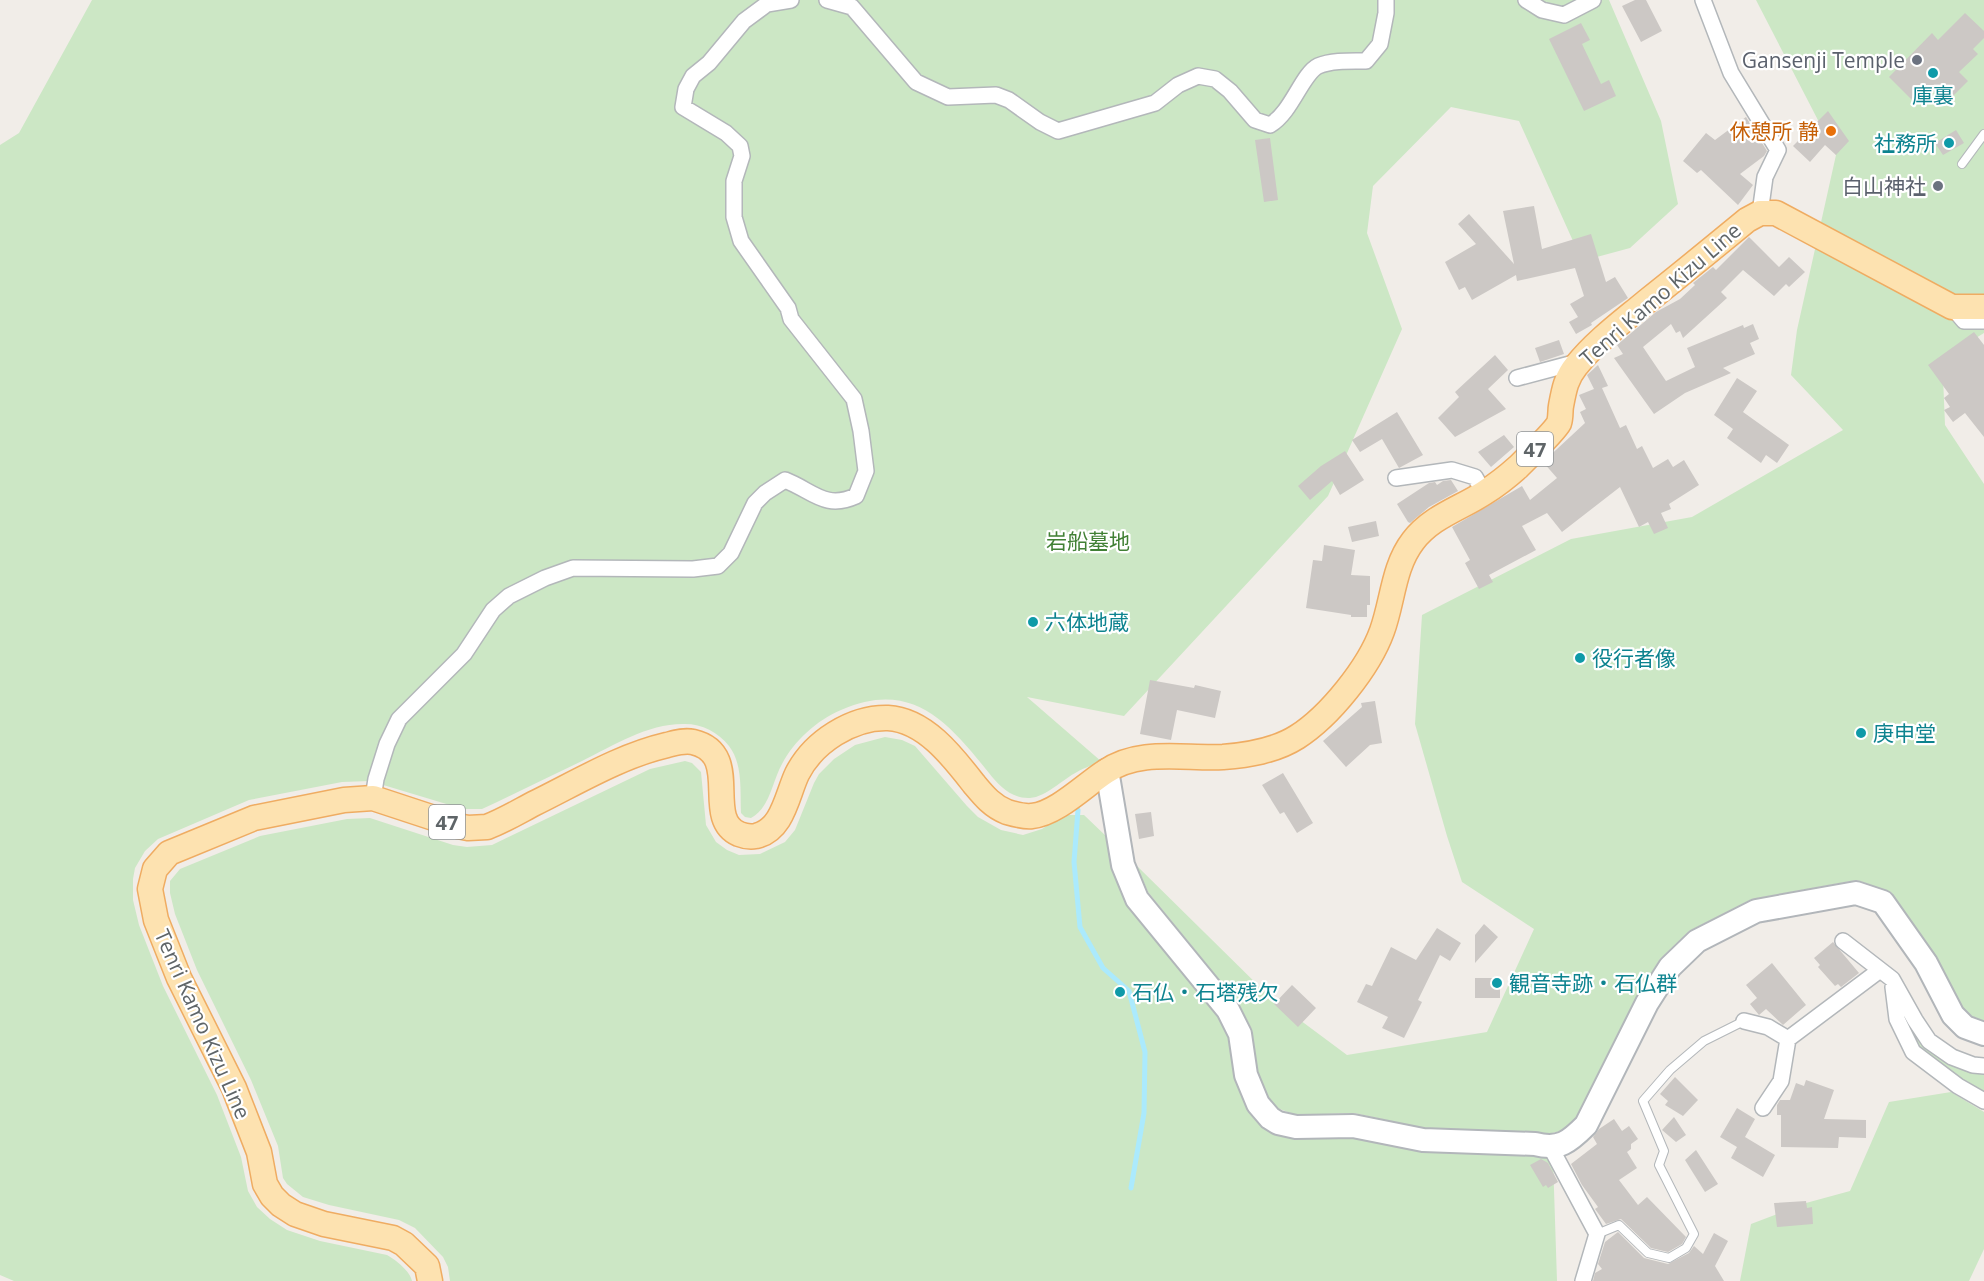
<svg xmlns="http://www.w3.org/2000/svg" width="1984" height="1281" viewBox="0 0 1984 1281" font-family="'Open Sans','Noto Sans JP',sans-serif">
	<rect width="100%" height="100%" fill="#f1ede8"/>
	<!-- green -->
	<path fill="#cce7c5" d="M 92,0 L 1609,0 L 1661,121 L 1678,204 L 1630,248 L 1582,261 L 1519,121 L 1451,107 L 1373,186 L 1367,233 L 1402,329 L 1328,496 L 1124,716 L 1027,697 L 1102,762 C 1094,765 1085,767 1077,772 C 1063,779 1046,797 1030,798 C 1012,799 999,786 989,773 C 948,722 912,679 841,710 C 817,720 794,741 782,764 C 772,782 770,808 751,818 L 745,817 L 741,813 C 740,791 743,764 729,746 C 718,732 702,724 685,724 C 649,723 614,745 582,761 C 549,777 516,793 482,809 L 463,809 L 370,781 L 342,782 L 249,800 L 158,839 L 145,851 L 135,868 L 133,879 L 133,900 L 139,925 L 163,986 L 217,1095 L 241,1157 L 248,1191 L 257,1207 L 270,1219 L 287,1230 L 320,1241 L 387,1255 C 396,1260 410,1271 412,1281 L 14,1281 L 0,1275 L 0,145 L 19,133 Z
		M 1756,0 L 1984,0 L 1984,333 L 1971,341 L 1943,377 L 1945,425 L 1984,484 L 1984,1021 L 1972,1016 L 1963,1008 L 1937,957 L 1891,892 L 1857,880 L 1752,899 L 1689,931 L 1660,959 L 1637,996 L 1576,1118 C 1562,1131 1556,1136 1537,1132 L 1424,1128 L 1354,1113 L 1296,1115 L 1277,1108 L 1269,1098 L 1258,1072 L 1252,1030 L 1239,1004 L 1148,892 L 1137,866 L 1273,1000 L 1347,1055 L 1487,1032 L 1534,929 L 1462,882 L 1447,836 L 1415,724 L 1422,615 L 1571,539 L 1692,517 L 1843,430 L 1791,375 L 1797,330 L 1836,155 Z
		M 885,737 L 902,740 L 915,746 L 967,806 L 978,817 L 1001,830 L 1023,835 L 1042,829 L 1063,815 L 1084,815 L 1108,838 L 1219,1016 C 1222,1023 1226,1030 1229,1037 C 1238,1063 1234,1094 1254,1119 C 1281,1149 1320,1133 1354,1137 C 1376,1140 1398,1148 1421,1151 C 1464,1157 1509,1150 1553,1159 L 1557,1281 L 450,1281 L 448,1267 L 443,1257 L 415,1228 L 399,1220 L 329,1205 L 303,1197 L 287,1184 L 283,1178 L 278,1146 L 251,1080 L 197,970 L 175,914 L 170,893 L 170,881 L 180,869 L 260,836 L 347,819 L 370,818 L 453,845 L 467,847 L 492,845 L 650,769 L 685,761 L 692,763 L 701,772 L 706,825 L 716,842 L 727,850 L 739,855 L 760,854 L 785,842 L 795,830 L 814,783 L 819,774 L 834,759 L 855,745 Z
		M 1909,1027 L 1930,1051 L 1984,1071 L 1984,1095 C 1960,1078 1915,1057 1909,1027 Z
		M 1951,1092 L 1984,1112 L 1984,1249 L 1969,1281 L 1740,1281 L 1751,1224 L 1806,1203 L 1850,1191 L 1889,1102 Z"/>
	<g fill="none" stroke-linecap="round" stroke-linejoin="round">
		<!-- stream -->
		<path stroke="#abeafd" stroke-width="5" d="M 1078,810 L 1074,862 L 1080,927 L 1103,968 L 1129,991 L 1145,1052 L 1144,1113 L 1131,1188"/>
	</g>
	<!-- building -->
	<path fill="#ccc8c5" d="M 1635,0 L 1646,0 L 1662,31 L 1641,42 L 1622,6 Z
		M 1965,13 L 1984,31 L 1984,38 L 1973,49 L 1978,54 L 1959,72 L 1968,81 L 1945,104 L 1929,87 L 1914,102 L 1889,77 L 1932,33 L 1938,40 Z
		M 1581,23 L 1590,40 L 1582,44 L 1601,84 L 1609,80 L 1616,96 L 1584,111 L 1549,39 Z
		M 1828,111 L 1849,141 L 1836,155 L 1825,145 L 1810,162 L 1793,146 Z
		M 1746,117 L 1767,151 L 1764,156 L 1740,174 L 1753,185 L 1738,205 L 1701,170 L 1697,173 L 1683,161 L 1706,133 L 1715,140 Z
		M 1956,130 L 1964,143 L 1943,155 L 1935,143 Z
		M 1270,138 L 1278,200 L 1264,202 L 1255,140 Z
		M 1534,206 L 1542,249 L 1591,234 L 1606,282 L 1615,277 L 1628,298 L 1591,323 L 1592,325 L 1576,334 L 1569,322 L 1578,317 L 1570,304 L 1584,296 L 1575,268 L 1517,281 L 1516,275 L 1472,300 L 1465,287 L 1459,290 L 1445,262 L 1476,244 L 1458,224 L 1469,214 L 1514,264 L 1503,211 Z
		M 1749,237 L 1779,267 L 1789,257 L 1805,272 L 1789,287 L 1786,284 L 1774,296 L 1743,270 L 1721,292 L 1727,298 L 1683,338 L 1680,331 L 1676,333 L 1671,324 L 1643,347 L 1666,381 L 1695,367 L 1687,348 L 1743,325 L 1744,328 L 1753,324 L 1759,339 L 1750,343 L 1755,354 L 1723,368 L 1731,373 L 1685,393 L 1654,414 L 1614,358 L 1623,354 L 1617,345 L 1656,312 L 1680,299 L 1695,285 L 1693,283 L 1713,267 L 1716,270 Z
		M 1974,332 L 1984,345 L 1984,437 L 1965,413 L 1953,422 L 1944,410 L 1950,407 L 1944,398 L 1949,394 L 1928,365 Z
		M 1559,340 L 1564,354 L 1540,362 L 1535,348 Z
		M 1495,355 L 1508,370 L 1488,389 L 1506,409 L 1455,437 L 1438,418 L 1459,397 L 1455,392 Z
		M 1598,365 L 1608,386 L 1602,388 L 1620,428 L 1626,425 L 1637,449 L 1642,446 L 1653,468 L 1668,459 L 1673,467 L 1684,460 L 1699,485 L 1669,504 L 1671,509 L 1661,513 L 1668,528 L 1654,534 L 1648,522 L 1639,527 L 1620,487 L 1562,532 L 1547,513 L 1522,526 L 1536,550 L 1489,575 L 1493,582 L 1479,589 L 1465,563 L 1470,560 L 1452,527 L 1522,486 L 1530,500 L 1557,478 L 1543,462 L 1585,423 L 1580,412 L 1586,409 L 1579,395 L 1594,389 L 1587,375 Z
		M 1737,378 L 1757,391 L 1743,412 L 1789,445 L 1777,463 L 1766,455 L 1761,463 L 1727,438 L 1733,429 L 1714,415 Z
		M 1397,412 L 1423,455 L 1399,468 L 1382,439 L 1360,452 L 1352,440 Z
		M 1504,435 L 1514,447 L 1491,467 L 1478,452 Z
		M 1345,451 L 1364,480 L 1340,495 L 1332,481 L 1310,500 L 1298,486 L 1321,466 Z
		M 1451,480 L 1458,491 L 1429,507 L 1410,523 L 1408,522 L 1397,504 L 1429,483 L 1435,482 L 1437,485 L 1443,481 Z
		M 1376,521 L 1379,536 L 1352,542 L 1348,527 Z
		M 1324,545 L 1355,550 L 1351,575 L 1370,576 L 1370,605 L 1367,605 L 1367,617 L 1351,617 L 1351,615 L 1306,608 L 1313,560 L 1322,561 Z
		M 1150,680 L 1194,688 L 1195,685 L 1221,691 L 1215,718 L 1177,710 L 1171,740 L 1140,734 Z
		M 1375,701 L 1382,743 L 1370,745 L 1346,767 L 1323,741 L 1362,707 L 1361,703 Z
		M 1283,773 L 1313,823 L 1297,833 L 1284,812 L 1280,814 L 1262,785 Z
		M 1151,812 L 1154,836 L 1139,839 L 1135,814 Z
		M 1484,924 L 1498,937 L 1475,963 L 1475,935 Z
		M 1437,928 L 1461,943 L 1450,961 L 1440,955 L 1418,1000 L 1422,1002 L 1404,1038 L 1382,1028 L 1388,1017 L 1357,1002 L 1366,984 L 1372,986 L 1391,947 L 1416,960 Z
		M 1833,942 L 1859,973 L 1841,987 L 1838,984 L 1835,986 L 1818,967 L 1820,965 L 1814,958 Z
		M 1772,963 L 1806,1005 L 1783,1025 L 1766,1009 L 1759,1015 L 1750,1004 L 1757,998 L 1746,985 Z
		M 1475,978 L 1500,978 L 1500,998 L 1475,998 Z
		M 1292,985 L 1316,1008 L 1298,1027 L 1274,1004 Z
		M 1675,1077 L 1698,1100 L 1683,1116 L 1665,1105 L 1668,1101 L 1660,1094 Z
		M 1806,1080 L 1834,1090 L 1824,1119 L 1866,1120 L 1866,1138 L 1839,1137 L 1838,1148 L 1781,1147 L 1781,1115 L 1777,1115 L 1777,1105 L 1780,1100 L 1790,1100 L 1796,1083 L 1804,1086 Z
		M 1737,1108 L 1755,1119 L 1745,1137 L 1775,1155 L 1763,1177 L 1731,1158 L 1737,1147 L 1720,1137 Z
		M 1674,1117 L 1686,1135 L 1676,1142 L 1662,1130 Z
		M 1614,1119 L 1622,1131 L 1629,1126 L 1638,1139 L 1631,1144 L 1631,1149 L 1627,1152 L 1637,1168 L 1619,1180 L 1638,1205 L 1647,1197 L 1686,1237 L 1682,1244 L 1668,1252 L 1651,1248 L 1621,1219 L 1606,1224 L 1595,1209 L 1598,1207 L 1582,1185 L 1571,1164 L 1597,1144 L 1593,1137 L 1599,1129 Z
		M 1696,1150 L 1718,1184 L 1705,1192 L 1685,1160 Z
		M 1541,1159 L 1548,1163 L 1558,1182 L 1548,1188 L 1546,1185 L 1543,1187 L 1530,1165 Z
		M 1806,1201 L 1807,1208 L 1812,1207 L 1813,1224 L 1777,1227 L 1774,1203 Z
		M 1618,1232 L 1644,1258 L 1668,1264 L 1689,1253 L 1694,1246 L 1703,1254 L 1714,1233 L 1728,1241 L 1715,1266 L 1724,1281 L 1593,1281 L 1595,1273 L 1602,1269 L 1598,1264 L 1605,1242 Z"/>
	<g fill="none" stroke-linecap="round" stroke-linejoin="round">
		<!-- lane casing -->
		<g stroke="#b3b7ba" stroke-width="10">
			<path id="lane" d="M 1962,164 L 1984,134
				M 1597,1234 L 1619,1225 L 1648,1253 L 1669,1258 L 1686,1248 L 1694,1234 L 1659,1165 L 1664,1151 L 1643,1101 L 1670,1070 L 1704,1041 L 1744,1021"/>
		</g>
		<!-- street casing -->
		<g stroke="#b3b7ba" stroke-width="18">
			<path id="street" d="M 827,0 L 852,7 L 916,82 L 948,97 L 996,95 L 1009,100 L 1040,122 L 1058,131 L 1155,103 L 1178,85 L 1198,76 L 1215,79 L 1230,91 L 1255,120 L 1270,125 C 1292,112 1302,74 1318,66 C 1332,60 1351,61 1366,61 L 1380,44 L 1386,13 L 1386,0
				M 1526,0 L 1542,10 L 1564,15 L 1593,0
				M 1703,0 L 1731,73 L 1778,150 L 1765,177 L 1760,213
				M 1952,307 L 1964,321 L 1984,321
				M 1517,378 L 1581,361
				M 1396,478 L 1452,470 L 1475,477 L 1484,493
				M 373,798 L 376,779 L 387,744 L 399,719 L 464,654 L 493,610 L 509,596 L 545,578 L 573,568 L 693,569 L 718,566 L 731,553 L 755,503 L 765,493 L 785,480 C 813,491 825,510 856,496 L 866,471 L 861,431 L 854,399 L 791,319 L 788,308 L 741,241 L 734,217 L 734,181 L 742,156 L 740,146 L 726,133 L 683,107 L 686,89 L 693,76 L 709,63 L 744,21 L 767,4 L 791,0
				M 1843,941 L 1892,979 L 1915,1020 L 1929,1041 L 1952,1057 L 1973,1065 L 1984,1066
				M 1893,987 L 1897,1019 L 1913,1052 L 1958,1086 L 1984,1101
				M 1744,1021 L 1768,1027 L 1788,1039 L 1880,970
				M 1763,1108 L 1781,1081 L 1788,1039
				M 1551,1148 L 1597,1234 L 1583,1281"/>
		</g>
		<!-- secondary casing -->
		<g stroke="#b2b6ba" stroke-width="26">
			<path id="secondary" d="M 1107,770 L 1123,865 L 1137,899 L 1228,1010 L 1240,1034 L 1246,1075 L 1258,1104 L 1270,1118 L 1278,1123 L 1296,1127 L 1353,1126 L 1423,1140 L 1535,1144 C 1560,1150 1569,1142 1586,1125 L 1647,1003 L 1670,967 L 1697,941 L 1756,911 L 1856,893 L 1883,902 L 1926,963 L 1953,1015 L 1965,1027 L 1984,1034"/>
		</g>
		<!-- primary casing -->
		<g stroke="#efac62" stroke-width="27">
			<path id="primary" d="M 430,1281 L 427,1266 L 404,1244 L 393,1238 L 324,1224 L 295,1214 L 281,1205 L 272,1196 L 265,1184 L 259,1152 L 234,1088 L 179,978 L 156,920 L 150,889 L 155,869 L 169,853 L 254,818 L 344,800 L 373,798 L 458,826 L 468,828 L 487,827 C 503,821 518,812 533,804 C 576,783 620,756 667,745 C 675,743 684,740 693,742 C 744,754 702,818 739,834 C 744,836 750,837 756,836 C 783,830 787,795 797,774 C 813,742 852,717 888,718 C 925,720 953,757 974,784 C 984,796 992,806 1007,812 C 1014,814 1024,817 1032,816 C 1056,814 1085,785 1105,772 C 1139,748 1184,759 1223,757 C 1248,755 1275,751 1297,737 C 1330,716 1369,667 1382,631 C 1393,601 1393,567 1413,541 C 1431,517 1459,509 1484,493 C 1495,486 1508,476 1518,467 C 1526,459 1555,431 1559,423 C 1561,417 1560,411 1561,406 C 1564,390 1566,378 1576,366 C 1596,341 1622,322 1646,302 C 1680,275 1713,248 1747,220 L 1760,213 L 1776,213 L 1952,307 L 1984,307"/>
		</g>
		<!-- lane -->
		<use href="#lane" stroke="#fff" stroke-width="8"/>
		<!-- street -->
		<use href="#street" stroke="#fff" stroke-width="15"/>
		<!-- secondary -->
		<use href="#secondary" stroke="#fff" stroke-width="22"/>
		<!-- primary -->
		<use href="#primary" stroke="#fde2b0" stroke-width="24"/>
	</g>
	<!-- markers -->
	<g fill="#6b7280" stroke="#fff" stroke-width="2">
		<circle cx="1917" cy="60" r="6"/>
		<circle cx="1938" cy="186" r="6"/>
	</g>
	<g fill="#0f9aa8" stroke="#fff" stroke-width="2">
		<circle cx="1933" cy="73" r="6"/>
		<circle cx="1949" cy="143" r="6"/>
		<circle cx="1033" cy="622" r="6"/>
		<circle cx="1580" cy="658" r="6"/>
		<circle cx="1861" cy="733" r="6"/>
		<circle cx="1497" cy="983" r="6"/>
		<circle cx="1120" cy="992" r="6"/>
	</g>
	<circle fill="#e8710a" stroke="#fff" stroke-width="2" cx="1831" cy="131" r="6"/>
	<g text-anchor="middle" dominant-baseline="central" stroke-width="4.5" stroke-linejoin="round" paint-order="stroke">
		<!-- shield labels -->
		<g fill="#fff" stroke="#8f9395" stroke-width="1.5">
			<rect x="1517" y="432" width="36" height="34" rx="4.5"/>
			<rect x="429" y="805" width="36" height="34" rx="4.5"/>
		</g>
		<g font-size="20" font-weight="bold" fill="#5f6568">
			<text x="1535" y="449">47</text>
			<text x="447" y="822">47</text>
		</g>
		<!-- worship labels -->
		<g font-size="21" fill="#5b616d" stroke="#fff" text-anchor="end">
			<text x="1905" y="60">Gansenji Temple</text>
			<text x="1926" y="186">白山神社</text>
		</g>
		<!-- culture labels -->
		<g font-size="21" fill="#0d838f" stroke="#fff" text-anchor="start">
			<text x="1933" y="95" text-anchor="middle">庫裏</text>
			<text x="1937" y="143" text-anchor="end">社務所</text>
			<text x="1045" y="622">六体地蔵</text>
			<text x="1592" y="658">役行者像</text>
			<text x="1873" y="733">庚申堂</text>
			<text x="1509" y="983">観音寺跡・石仏群</text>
			<text x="1132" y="992">石仏・石塔残欠</text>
		</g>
		<!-- food labels -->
		<g font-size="21" fill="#c56008" stroke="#fff" text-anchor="end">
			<text x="1819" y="131">休憩所 静</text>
		</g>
		<!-- street labels -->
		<g font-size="21" fill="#5f6568" stroke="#fff">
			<text transform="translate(1660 294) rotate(-41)">Tenri Kamo Kizu Line</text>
			<text transform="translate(203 1024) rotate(66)">Tenri Kamo Kizu Line</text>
		</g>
		<!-- park labels -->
		<g font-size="21" fill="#418035" stroke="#fff">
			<text x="1088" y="541">岩船墓地</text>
		</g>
	</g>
</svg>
